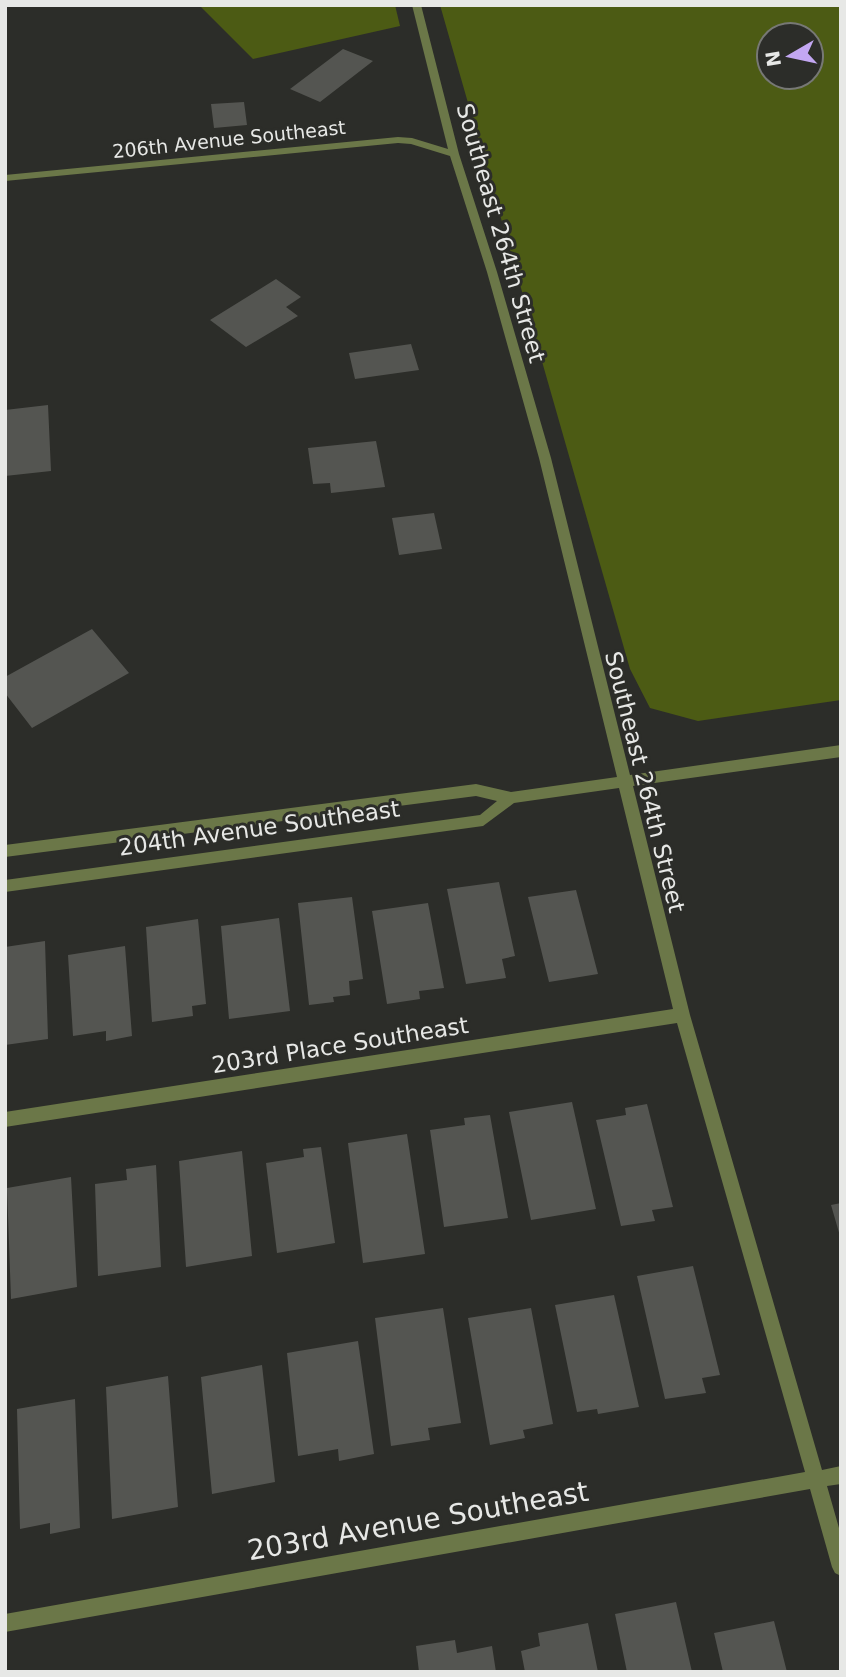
<svg xmlns="http://www.w3.org/2000/svg" width="846" height="1677" viewBox="0 0 846 1677" font-family="'DejaVu Sans',sans-serif">
	<rect width="100%" height="100%" fill="#2c2d29"/>
	<!-- forest -->
	<path fill="#4c5b14" fill-rule="evenodd" d="M 199,5 L 395,5 L 400,26 L 253,59 Z
		M 440,5 L 841,5 L 841,700 L 698,721 L 650,708 L 630,669 ZM 769,35 L 811,35 L 811,77 L 769,77 Z"/>
	<!-- building -->
	<path fill="#545551" d="M 343,49 L 373,61 L 320,102 L 290,89 Z
		M 244,102 L 247,125 L 214,128 L 211,104 Z
		M 276,279 L 301,297 L 286,307 L 298,316 L 246,347 L 210,320 Z
		M 411,344 L 419,370 L 355,379 L 349,353 Z
		M 48,405 L 51,471 L 5,476 L 5,410 Z
		M 376,441 L 385,487 L 331,493 L 330,483 L 313,484 L 308,448 Z
		M 434,513 L 442,549 L 399,555 L 392,518 Z
		M 92,629 L 129,673 L 32,728 L 5,693 L 5,677 Z
		M 499,882 L 515,956 L 502,959 L 506,978 L 466,984 L 447,889 Z
		M 576,890 L 598,974 L 549,982 L 528,897 Z
		M 352,897 L 363,979 L 349,981 L 350,995 L 333,997 L 334,1002 L 309,1005 L 298,903 Z
		M 428,903 L 444,988 L 419,991 L 420,999 L 387,1004 L 372,911 Z
		M 279,918 L 290,1011 L 229,1019 L 221,926 Z
		M 198,919 L 206,1004 L 192,1006 L 193,1016 L 152,1022 L 146,927 Z
		M 45,941 L 48,1039 L 5,1045 L 5,947 Z
		M 125,946 L 132,1036 L 106,1041 L 106,1031 L 73,1036 L 68,955 Z
		M 572,1102 L 596,1209 L 531,1220 L 509,1112 Z
		M 647,1104 L 673,1207 L 652,1210 L 655,1221 L 621,1226 L 596,1120 L 626,1115 L 625,1108 Z
		M 490,1115 L 508,1218 L 444,1227 L 430,1130 L 465,1125 L 464,1118 Z
		M 407,1134 L 425,1254 L 363,1263 L 348,1143 Z
		M 321,1147 L 335,1243 L 277,1253 L 266,1163 L 304,1157 L 303,1149 Z
		M 242,1151 L 252,1256 L 186,1267 L 179,1161 Z
		M 156,1165 L 161,1267 L 98,1276 L 95,1184 L 127,1180 L 126,1169 Z
		M 71,1177 L 77,1287 L 11,1299 L 7,1188 Z
		M 841,1203 L 841,1236 L 840,1236 L 831,1205 Z
		M 693,1266 L 720,1375 L 702,1378 L 706,1393 L 665,1399 L 637,1276 Z
		M 614,1295 L 639,1407 L 598,1414 L 597,1409 L 577,1412 L 555,1305 Z
		M 443,1308 L 461,1423 L 428,1428 L 430,1440 L 391,1446 L 375,1318 Z
		M 531,1308 L 553,1424 L 523,1430 L 525,1438 L 490,1445 L 468,1318 Z
		M 358,1341 L 374,1454 L 339,1461 L 338,1449 L 298,1456 L 287,1353 Z
		M 262,1365 L 275,1482 L 212,1494 L 201,1377 Z
		M 168,1376 L 178,1507 L 112,1519 L 106,1387 Z
		M 75,1399 L 80,1528 L 50,1534 L 50,1523 L 20,1529 L 17,1409 Z
		M 676,1602 L 692,1672 L 627,1672 L 615,1614 Z
		M 774,1621 L 787,1672 L 723,1672 L 714,1633 Z
		M 588,1623 L 598,1672 L 525,1672 L 521,1651 L 540,1646 L 538,1633 Z
		M 455,1640 L 457,1653 L 492,1646 L 496,1672 L 419,1672 L 416,1646 Z"/>
	<g fill="none" stroke-linecap="round" stroke-linejoin="round">
		<!-- minor -->
		<path fill="#6b7748" fill-rule="evenodd" d="M 412,5 L 421,5 L 459,154 L 497,272 L 551,458 L 630,775 L 841,745 L 841,757 L 633,786 L 690,1015 L 822,1470 L 841,1466 L 841,1484 L 827,1486 L 841,1535 L 841,1576 L 835,1573 L 832,1567 L 810,1489 L 5,1632 L 5,1614 L 805,1472 L 677,1023 L 5,1127 L 5,1112 L 673,1009 L 619,788 L 514,803 L 483,826 L 5,892 L 5,880 L 480,815 L 497,801 L 476,796 L 5,857 L 5,845 L 476,784 L 511,792 L 617,777 L 539,458 L 487,272 L 450,156 L 411,144 L 398,143 L 5,181 L 5,175 L 398,137 L 412,138 L 448,149 Z"/>
	</g>
	<g text-anchor="middle" dominant-baseline="central" stroke-width="6" stroke-linejoin="round" paint-order="stroke">
		<!-- far-street labels -->
		<g font-size="19" fill="#e7e8e6" stroke="#2c2d29">
			<text transform="translate(229 139) rotate(-6)">206th Avenue Southeast</text>
		</g>
		<!-- street labels -->
		<g font-size="23" fill="#e7e8e6" stroke="#2c2d29">
			<text transform="translate(501 233) rotate(74)">Southeast 264th Street</text>
			<text transform="translate(645 782) rotate(76)">Southeast 264th Street</text>
			<text transform="translate(259 828) rotate(-8)">204th Avenue Southeast</text>
			<text transform="translate(340 1045) rotate(-9)">203rd Place Southeast</text>
		</g>
		<!-- near-street labels -->
		<g font-size="28" fill="#e7e8e6" stroke="#2c2d29">
			<text transform="translate(418 1521) rotate(-10)">203rd Avenue Southeast</text>
		</g>
	</g>
	<!-- border -->
	<rect width="846" height="1677" fill="none" stroke="#e7e8e6" stroke-width="14"/>
	<!-- north arrow -->
	<g transform="translate(790 56) rotate(261)"><circle r="33" fill="#2c2d29" stroke="#777875" stroke-width="2"/>
	<path d="M0-5L12 26L0 18L-12 26Z" fill="#c3a7f2"/>
	<text y="-10" font-size="19" font-weight="bold" text-anchor="middle" fill="#e7e8e6">N</text>
	</g>
</svg>
